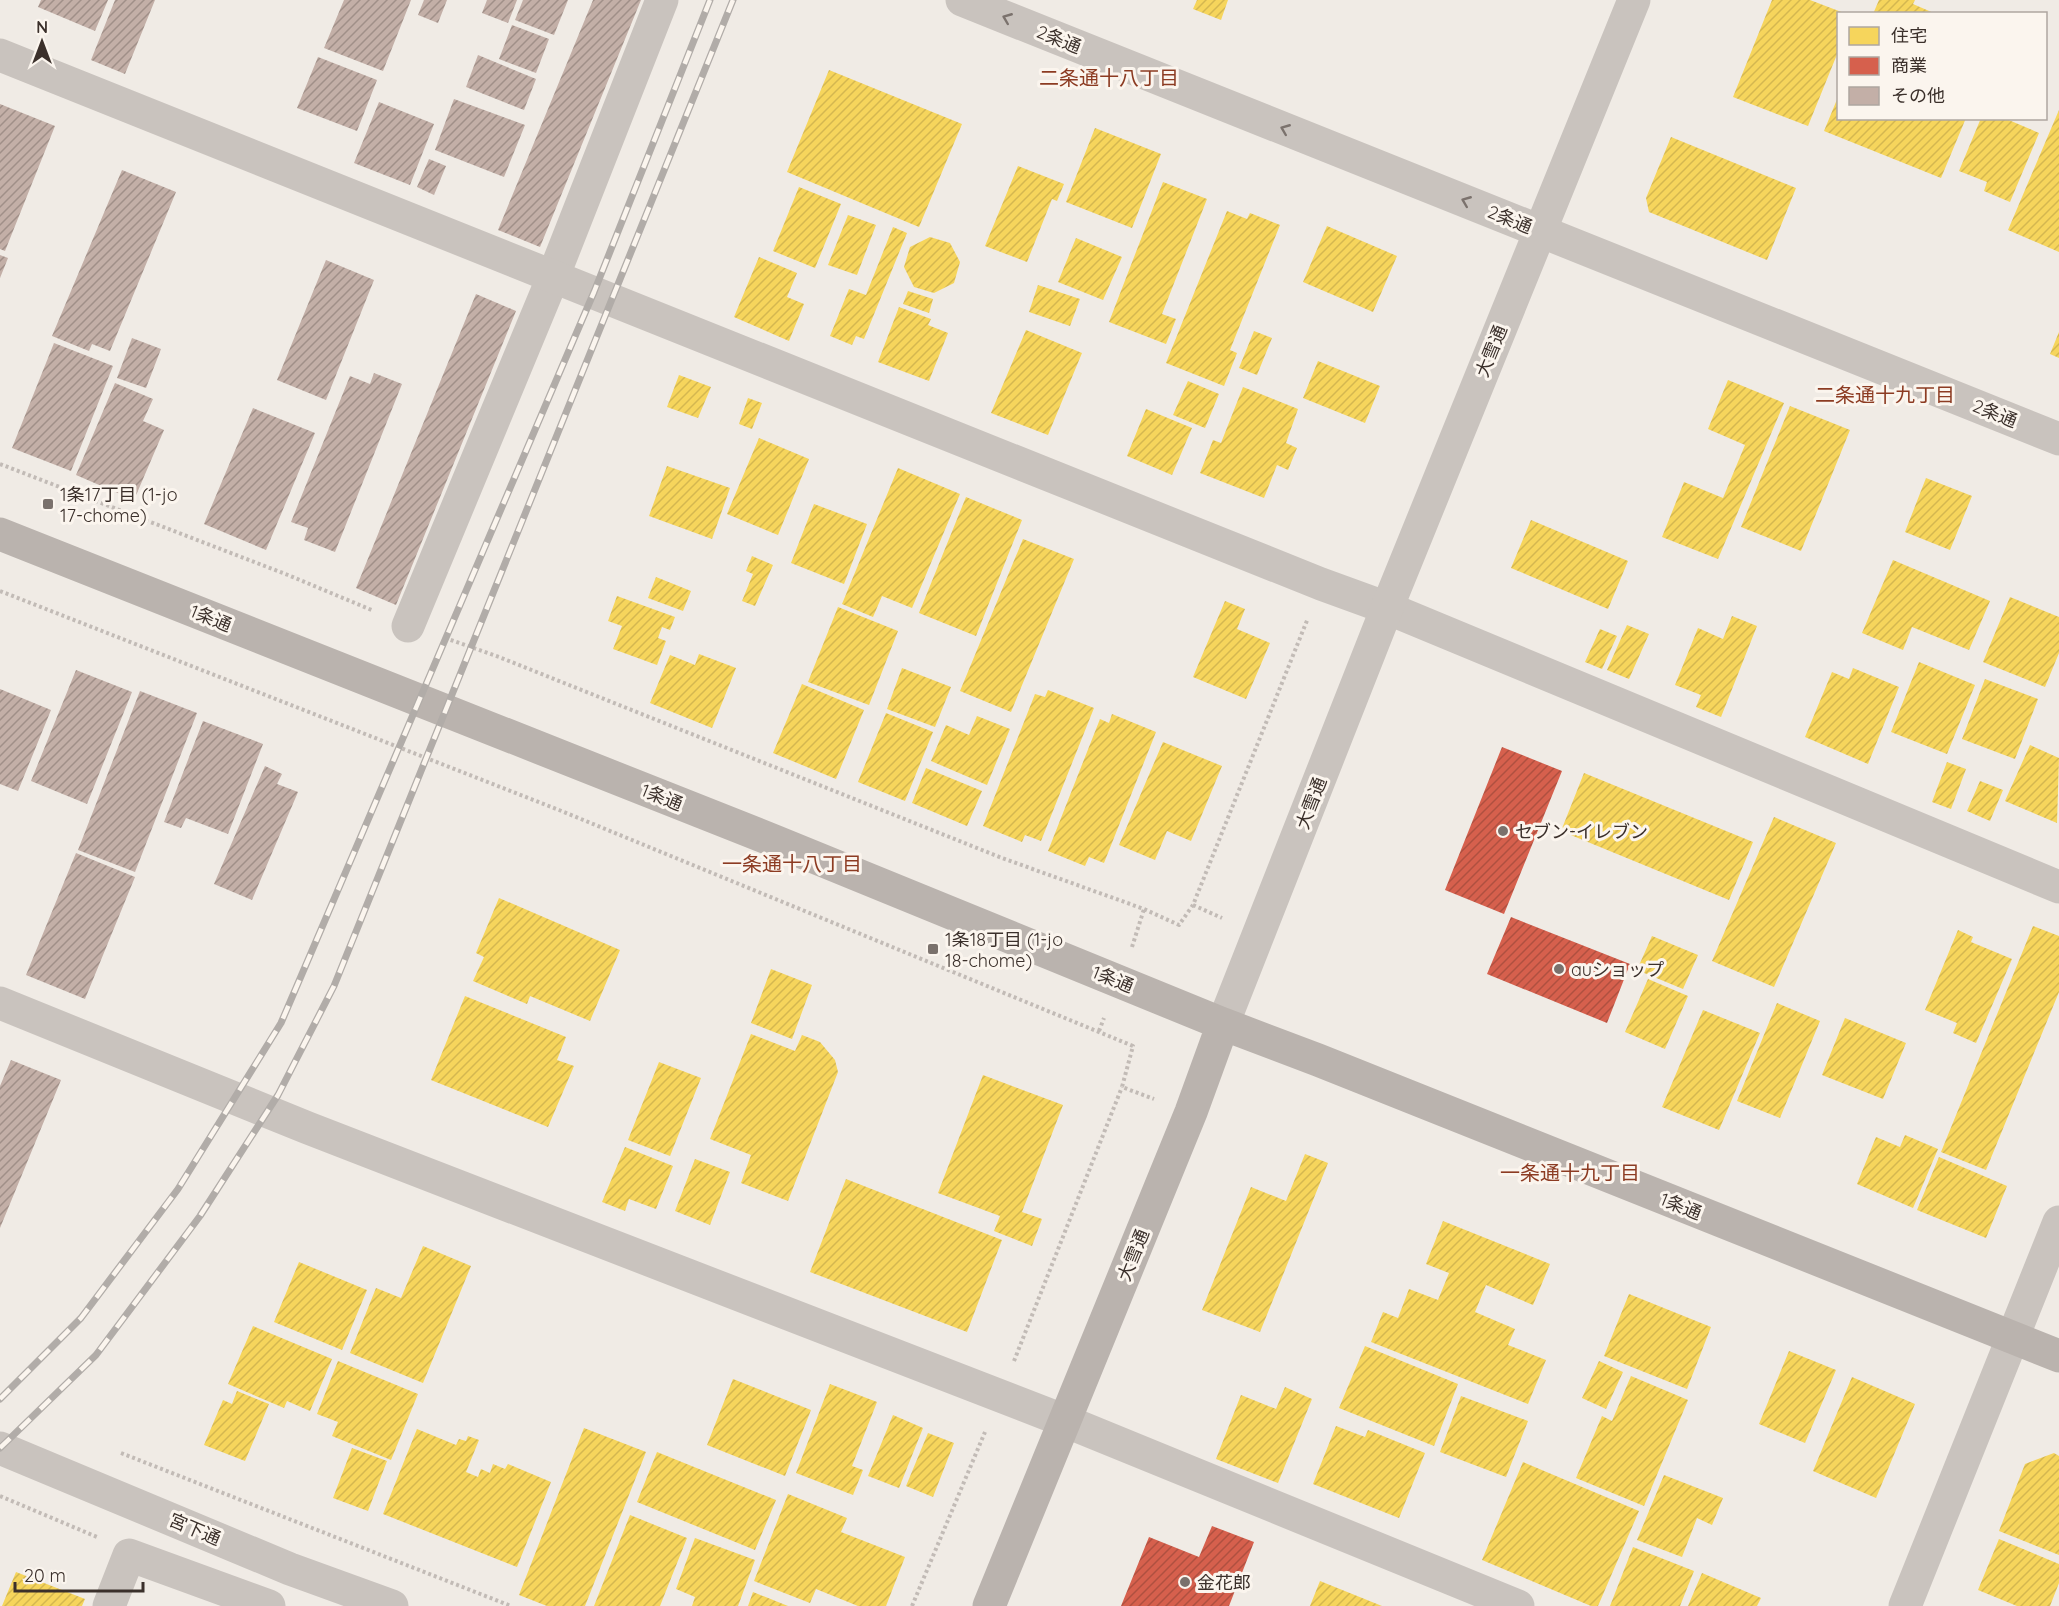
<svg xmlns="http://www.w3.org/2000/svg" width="2059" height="1606" viewBox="0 0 2059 1606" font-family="Quicksand,'Noto Sans JP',sans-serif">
	<defs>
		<pattern id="homes-hatch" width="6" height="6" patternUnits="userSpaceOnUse" patternTransform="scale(1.5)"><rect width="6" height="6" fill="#f6d55c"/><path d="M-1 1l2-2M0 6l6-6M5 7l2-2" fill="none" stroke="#d4b750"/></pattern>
		<pattern id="shops-hatch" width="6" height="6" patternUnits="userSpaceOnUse" patternTransform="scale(1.5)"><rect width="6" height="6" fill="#d6604d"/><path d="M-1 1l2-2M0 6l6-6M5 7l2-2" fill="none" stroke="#af5040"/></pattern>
		<pattern id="building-hatch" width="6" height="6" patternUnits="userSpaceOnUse" patternTransform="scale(1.5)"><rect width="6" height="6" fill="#c3afa7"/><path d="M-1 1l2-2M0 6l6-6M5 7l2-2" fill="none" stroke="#a08f88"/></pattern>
	</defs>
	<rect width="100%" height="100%" fill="#f0ebe5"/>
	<!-- homes -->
	<path fill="url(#homes-hatch)" d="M 1197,0 L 1228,0 L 1221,20 L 1193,9 Z
		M 1772,0 L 1810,0 L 1844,13 L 1838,14 L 1838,52 L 1808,126 L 1733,97 Z
		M 1879,0 L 1915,0 L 1913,4 L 1936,14 L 1873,14 Z
		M 829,70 L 962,124 L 919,227 L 787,172 Z
		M 1838,97 L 1838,118 L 1966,118 L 1941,178 L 1824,131 Z
		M 2059,110 L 2059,252 L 2008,230 Z
		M 1981,118 L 2004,118 L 2039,133 L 2010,202 L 1984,191 L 1987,182 L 1959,171 Z
		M 1095,128 L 1161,154 L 1132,228 L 1066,202 Z
		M 1671,137 L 1796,188 L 1767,260 L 1649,212 L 1646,198 Z
		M 1018,166 L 1064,184 L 1057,201 L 1052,199 L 1027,262 L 985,246 Z
		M 1163,182 L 1207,199 L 1162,314 L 1176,319 L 1166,344 L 1109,322 Z
		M 799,187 L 841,204 L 815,268 L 773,251 Z
		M 1227,211 L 1247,219 L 1250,213 L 1280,225 L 1230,350 L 1237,353 L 1224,386 L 1166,363 Z
		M 848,215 L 876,225 L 857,275 L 828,265 Z
		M 1327,226 L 1397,256 L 1373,312 L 1303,282 Z
		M 893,227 L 907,233 L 864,339 L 856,336 L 852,345 L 830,336 L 849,289 L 866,295 Z
		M 930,237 L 950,243 L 960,262 L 954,283 L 934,293 L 914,287 L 904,267 L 910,247 Z
		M 1076,238 L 1122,257 L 1103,300 L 1058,282 Z
		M 759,257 L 797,273 L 787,297 L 804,304 L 789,341 L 734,317 Z
		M 1038,285 L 1080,299 L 1070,326 L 1029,312 Z
		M 908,291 L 933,299 L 929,313 L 903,304 Z
		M 899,307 L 931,319 L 928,325 L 948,333 L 929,381 L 878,362 Z
		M 1026,330 L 1082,353 L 1048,435 L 991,413 Z
		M 1254,331 L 1272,338 L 1257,375 L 1239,368 Z
		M 2059,332 L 2059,358 L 2050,354 Z
		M 1318,361 L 1380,386 L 1365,423 L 1303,398 Z
		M 679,375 L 711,387 L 698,418 L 667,407 Z
		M 1728,380 L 1784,403 L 1718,559 L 1662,537 L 1684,482 L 1723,498 L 1745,445 L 1708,429 Z
		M 1188,381 L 1219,394 L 1205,428 L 1173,415 Z
		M 1243,387 L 1298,409 L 1286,443 L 1297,448 L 1288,470 L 1277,465 L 1264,498 L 1200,473 L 1213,440 L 1221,443 Z
		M 748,398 L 762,403 L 752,429 L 739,424 Z
		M 1790,406 L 1850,430 L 1801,551 L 1741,527 Z
		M 1146,409 L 1192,428 L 1172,475 L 1127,456 Z
		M 759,438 L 809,459 L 778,535 L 727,514 Z
		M 667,466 L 730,488 L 712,539 L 649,516 Z
		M 898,468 L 960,494 L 912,608 L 882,596 L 873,617 L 842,604 Z
		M 1926,478 L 1972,496 L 1950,550 L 1905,532 Z
		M 966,497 L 1022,520 L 976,636 L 919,613 Z
		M 814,504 L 867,524 L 844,584 L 791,563 Z
		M 1531,520 L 1628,561 L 1608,609 L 1511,568 Z
		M 1023,539 L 1074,559 L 1011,712 L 960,691 Z
		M 752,556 L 773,565 L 755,606 L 742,601 L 753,574 L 746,571 Z
		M 1893,560 L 1990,601 L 1969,650 L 1912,627 L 1903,650 L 1862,633 Z
		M 656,577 L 691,591 L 683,611 L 648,598 Z
		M 617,596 L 675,617 L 670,630 L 662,627 L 658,638 L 666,641 L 657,665 L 613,649 L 622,626 L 608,621 Z
		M 2010,597 L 2059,617 L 2059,653 L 2045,687 L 1983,662 Z
		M 1225,601 L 1245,609 L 1237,629 L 1270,643 L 1246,699 L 1193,677 Z
		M 838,607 L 898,631 L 869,705 L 808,682 Z
		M 1732,616 L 1757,626 L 1721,717 L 1696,707 L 1701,695 L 1675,685 L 1698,628 L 1723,639 Z
		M 1627,625 L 1649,634 L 1629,679 L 1607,670 Z
		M 1600,629 L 1617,636 L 1602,669 L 1585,662 Z
		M 699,654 L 736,668 L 712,728 L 650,703 L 670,655 L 695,665 Z
		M 1919,662 L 1975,685 L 1947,754 L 1891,732 Z
		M 902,668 L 951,687 L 935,727 L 887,709 Z
		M 1853,668 L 1899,687 L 1868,764 L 1805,737 L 1832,672 L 1849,679 Z
		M 1985,679 L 2038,699 L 2015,759 L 1962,739 Z
		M 802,684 L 864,710 L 836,779 L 773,753 Z
		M 1048,690 L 1094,708 L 1041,841 L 1025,835 L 1022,842 L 983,826 L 1035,694 L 1045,697 Z
		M 886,713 L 933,732 L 905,801 L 858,782 Z
		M 1112,714 L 1156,732 L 1104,863 L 1089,857 L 1085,866 L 1048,851 L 1100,719 L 1109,723 Z
		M 977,716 L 1010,729 L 987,785 L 931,761 L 946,725 L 969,735 Z
		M 1163,742 L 1222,766 L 1191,841 L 1167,831 L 1155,860 L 1119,845 Z
		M 2030,745 L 2059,758 L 2057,823 L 2005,801 Z
		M 1947,762 L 1966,769 L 1951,809 L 1932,802 Z
		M 926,768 L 982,791 L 967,826 L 912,803 Z
		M 1584,773 L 1753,842 L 1729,900 L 1561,831 Z
		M 1980,781 L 2003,790 L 1990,821 L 1967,811 Z
		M 1774,817 L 1836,843 L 1774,987 L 1712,961 Z
		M 499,898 L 620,950 L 590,1021 L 530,996 L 527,1004 L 473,981 L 484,957 L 476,953 Z
		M 2033,926 L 2059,936 L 2059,992 L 1986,1170 L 1941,1152 Z
		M 1958,930 L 1973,937 L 1971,942 L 2012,959 L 1976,1043 L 1953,1033 L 1957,1023 L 1925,1010 Z
		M 1652,936 L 1698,955 L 1683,989 L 1637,970 Z
		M 771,969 L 812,985 L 792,1039 L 751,1023 Z
		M 1648,979 L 1688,996 L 1665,1049 L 1625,1032 Z
		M 465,996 L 566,1037 L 557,1060 L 574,1066 L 548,1127 L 431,1080 Z
		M 1777,1003 L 1820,1021 L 1780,1118 L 1737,1101 Z
		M 1703,1010 L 1760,1033 L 1719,1130 L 1662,1107 Z
		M 1845,1018 L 1906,1043 L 1883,1099 L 1822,1075 Z
		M 751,1034 L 795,1051 L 802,1035 L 820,1042 L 835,1060 L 838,1072 L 788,1201 L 741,1183 L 751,1155 L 710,1139 Z
		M 659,1062 L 701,1078 L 670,1156 L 628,1140 Z
		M 983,1075 L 1063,1105 L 1022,1212 L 1042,1219 L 1032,1246 L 994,1231 L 1000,1216 L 938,1193 Z
		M 1905,1135 L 1938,1149 L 1913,1208 L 1857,1184 L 1876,1137 L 1900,1147 Z
		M 625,1147 L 673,1166 L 656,1209 L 629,1199 L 625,1211 L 602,1202 Z
		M 1305,1154 L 1328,1163 L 1260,1332 L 1202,1310 L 1251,1187 L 1286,1201 Z
		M 1939,1157 L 2007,1186 L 1986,1238 L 1917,1210 Z
		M 695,1159 L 730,1172 L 710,1225 L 675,1211 Z
		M 846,1179 L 1002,1240 L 967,1332 L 810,1272 Z
		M 1443,1221 L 1550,1264 L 1533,1305 L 1486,1285 L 1475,1312 L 1515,1329 L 1508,1345 L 1546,1360 L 1528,1404 L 1371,1342 L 1383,1312 L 1398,1318 L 1409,1289 L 1438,1300 L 1449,1273 L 1426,1264 Z
		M 423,1246 L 471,1266 L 423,1383 L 350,1353 L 376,1288 L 401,1298 Z
		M 299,1262 L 367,1290 L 342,1350 L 274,1322 Z
		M 1629,1294 L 1711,1327 L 1687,1389 L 1604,1356 Z
		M 253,1326 L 332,1359 L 310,1411 L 287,1401 L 284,1408 L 228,1384 Z
		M 1365,1346 L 1458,1384 L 1434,1446 L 1339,1408 Z
		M 1789,1351 L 1836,1370 L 1805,1443 L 1759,1424 Z
		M 338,1361 L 418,1394 L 391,1460 L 332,1436 L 338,1422 L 317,1414 Z
		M 1599,1361 L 1623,1372 L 1606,1409 L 1582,1398 Z
		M 1631,1376 L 1688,1400 L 1644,1506 L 1576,1478 L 1602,1416 L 1612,1421 Z
		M 1852,1377 L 1915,1404 L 1876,1498 L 1813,1471 Z
		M 733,1379 L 811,1410 L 785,1476 L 707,1445 Z
		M 830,1384 L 877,1402 L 852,1466 L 863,1470 L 853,1495 L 796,1473 Z
		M 1285,1387 L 1312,1399 L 1278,1483 L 1216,1459 L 1241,1395 L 1276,1409 Z
		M 237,1391 L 269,1404 L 245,1461 L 204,1445 L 223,1400 L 232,1404 Z
		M 1461,1396 L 1528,1421 L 1506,1477 L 1440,1452 Z
		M 893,1415 L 923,1428 L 899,1488 L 868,1476 Z
		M 1336,1426 L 1365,1437 L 1368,1430 L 1425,1453 L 1399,1518 L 1313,1484 Z
		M 584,1428 L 646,1452 L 585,1606 L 547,1606 L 519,1595 Z
		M 417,1429 L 456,1445 L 459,1439 L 466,1441 L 468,1436 L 479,1440 L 466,1472 L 478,1477 L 481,1469 L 490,1473 L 493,1464 L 505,1469 L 508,1464 L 551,1482 L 517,1567 L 383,1514 Z
		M 928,1433 L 954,1443 L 933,1497 L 906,1486 Z
		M 352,1448 L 387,1461 L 368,1511 L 333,1498 Z
		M 657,1452 L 776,1500 L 755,1550 L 637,1502 Z
		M 2054,1453 L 2059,1456 L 2059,1555 L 1999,1531 L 2025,1464 Z
		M 1523,1462 L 1639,1511 L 1598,1606 L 1591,1606 L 1482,1560 Z
		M 1664,1475 L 1723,1498 L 1712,1525 L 1697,1518 L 1682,1557 L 1637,1540 Z
		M 788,1494 L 847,1518 L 841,1532 L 905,1557 L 886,1606 L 858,1606 L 816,1589 L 810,1603 L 754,1581 Z
		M 630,1515 L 687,1538 L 660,1606 L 594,1606 Z
		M 695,1538 L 755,1560 L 738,1606 L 692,1606 L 695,1597 L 676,1589 Z
		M 1999,1539 L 2059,1564 L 2059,1583 L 2050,1606 L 2017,1606 L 1978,1590 Z
		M 1633,1547 L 1694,1571 L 1680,1606 L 1610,1606 Z
		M 16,1572 L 85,1599 L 82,1606 L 2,1606 Z
		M 1702,1573 L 1761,1598 L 1757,1606 L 1688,1606 Z
		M 1320,1581 L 1382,1606 L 1310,1606 Z
		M 753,1592 L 788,1606 L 748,1606 Z"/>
	<!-- shops -->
	<path fill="url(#shops-hatch)" d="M 1502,747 L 1562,771 L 1504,914 L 1445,890 Z
		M 1511,917 L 1630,964 L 1607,1023 L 1487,974 Z
		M 1212,1526 L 1254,1542 L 1229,1606 L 1121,1606 L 1149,1537 L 1199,1557 Z"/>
	<!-- building -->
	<path fill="url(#building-hatch)" d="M 41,0 L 108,0 L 95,31 L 38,7 Z
		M 115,0 L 155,0 L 125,74 L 91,60 Z
		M 344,0 L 411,0 L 383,71 L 324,48 Z
		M 424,0 L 447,0 L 438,23 L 418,15 Z
		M 487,0 L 517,0 L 508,23 L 482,13 Z
		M 523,0 L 568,0 L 554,35 L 515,20 Z
		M 593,0 L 641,0 L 540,247 L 498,230 Z
		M 512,25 L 549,39 L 536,73 L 499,59 Z
		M 478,55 L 536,79 L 524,110 L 466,87 Z
		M 318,57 L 377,80 L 357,131 L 297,108 Z
		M 454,99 L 525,125 L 504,177 L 435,150 Z
		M 379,102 L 434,124 L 410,185 L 354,163 Z
		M 0,104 L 55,126 L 5,251 L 0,249 Z
		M 429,159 L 446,166 L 434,195 L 417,187 Z
		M 122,170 L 176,192 L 110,351 L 92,344 L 89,351 L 52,336 Z
		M 0,255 L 8,258 L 0,278 Z
		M 326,260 L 374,280 L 326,400 L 277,380 Z
		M 476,294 L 516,311 L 396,605 L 356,588 Z
		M 132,338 L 161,349 L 146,388 L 117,378 Z
		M 54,343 L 113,366 L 71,471 L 12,448 Z
		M 374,373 L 402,384 L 335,552 L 304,540 L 308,528 L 291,522 L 350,376 L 370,384 Z
		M 115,383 L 153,399 L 143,421 L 164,430 L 134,500 L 76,475 Z
		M 253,408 L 315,433 L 266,550 L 204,524 Z
		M 76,670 L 132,692 L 87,804 L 31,781 Z
		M 0,689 L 51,710 L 18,791 L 0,784 Z
		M 140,691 L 197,713 L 135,872 L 78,850 Z
		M 203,721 L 263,744 L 228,834 L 186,818 L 181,828 L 164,822 Z
		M 265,766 L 282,774 L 277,784 L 298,792 L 252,900 L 214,884 Z
		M 76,853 L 135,877 L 85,999 L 26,975 Z
		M 11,1060 L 61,1080 L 0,1228 L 0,1086 Z"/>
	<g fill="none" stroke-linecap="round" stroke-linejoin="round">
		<!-- path -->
		<path stroke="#c2bbb6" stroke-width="4" stroke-dasharray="3 3" stroke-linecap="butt" d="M 0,464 L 288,575 L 374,611
			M 0,591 L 559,810 L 1133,1046 L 1122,1087 L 1154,1099
			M 445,638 L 499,657 L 1002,858 L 1144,909 L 1179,925 L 1193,905 L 1308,618
			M 1193,905 L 1222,918
			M 1132,947 L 1144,909
			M 1099,1031 L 1104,1018
			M 1014,1361 L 1122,1087
			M 121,1453 L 511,1606
			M 0,1496 L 97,1537
			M 912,1606 L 985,1432"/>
		<!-- pedestrian -->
		<path stroke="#c9c3be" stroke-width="33" d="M 408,626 L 553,277 L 662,0"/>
		<!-- minor -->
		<path stroke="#c9c3be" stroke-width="33" d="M 962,0 L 1540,231
			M 0,55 L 1321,584 L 1387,608 L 2059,887
			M 0,1003 L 308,1128 L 1065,1421 L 1518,1606
			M 109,1606 L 129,1555 L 269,1606"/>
		<!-- tertiary -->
		<path stroke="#c9c3be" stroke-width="33" d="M 1540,231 L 2059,439
			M 1223,1024 L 1387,608 L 1634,0
			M 0,1448 L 290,1569 L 392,1606
			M 1905,1606 L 2059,1222"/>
		<!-- secondary -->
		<path stroke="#bab3ae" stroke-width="33" d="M 0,534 L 777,842 L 1223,1024 L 1318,1060 L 2059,1356
			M 989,1606 L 1191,1112 L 1223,1024"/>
		<!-- rail casing -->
		<g stroke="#b1aca8" stroke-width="7">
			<path id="rail" d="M 0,1399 L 81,1318 L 178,1189 L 281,1023 L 594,292 L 710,0
				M 0,1448 L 96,1355 L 200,1216 L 278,1095 L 334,986 L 733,0"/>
		</g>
		<!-- rail -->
		<use href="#rail" stroke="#fbf5ee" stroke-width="4.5" stroke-dasharray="14" stroke-linecap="butt"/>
	</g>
	<!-- one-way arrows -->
	<defs><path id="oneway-chevron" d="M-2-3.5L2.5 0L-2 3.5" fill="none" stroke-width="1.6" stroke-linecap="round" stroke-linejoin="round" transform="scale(1.5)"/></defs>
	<g stroke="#7b726d">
		<use href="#oneway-chevron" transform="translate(1007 18) rotate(-158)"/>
		<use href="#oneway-chevron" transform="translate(1285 129) rotate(-158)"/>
		<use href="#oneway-chevron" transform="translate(1466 201) rotate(-158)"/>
	</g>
	<!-- markers -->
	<g fill="#7a716c" stroke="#fbf5ee" stroke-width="2">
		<rect x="42" y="498" width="12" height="12" rx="3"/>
		<circle cx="1503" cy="831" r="6"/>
		<rect x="927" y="943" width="12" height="12" rx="3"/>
		<circle cx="1559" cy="969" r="6"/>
		<circle cx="1185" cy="1582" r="6"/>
	</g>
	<g text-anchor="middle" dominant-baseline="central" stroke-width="6" stroke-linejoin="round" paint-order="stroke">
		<!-- street labels -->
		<g font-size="18" fill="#3b302b" stroke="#fbf5ee">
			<text transform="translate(1059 39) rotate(22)">2条通</text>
			<text transform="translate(1510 219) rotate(22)">2条通</text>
			<text transform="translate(1491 351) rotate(-68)">大雪通</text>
			<text transform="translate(1995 413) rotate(22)">2条通</text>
			<text transform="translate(211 618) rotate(22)">1条通</text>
			<text transform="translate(662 797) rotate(22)">1条通</text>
			<text transform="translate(1311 803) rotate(-69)">大雪通</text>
			<text transform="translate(1113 979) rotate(22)">1条通</text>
			<text transform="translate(1681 1206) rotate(22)">1条通</text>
			<text transform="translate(1133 1255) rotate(-68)">大雪通</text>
			<text transform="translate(195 1529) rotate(23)">宮下通</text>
		</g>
		<!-- poi labels -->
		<g font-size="18" fill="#3b302b" stroke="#fbf5ee" text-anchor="start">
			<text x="60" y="494">1条17丁目 (1-jo<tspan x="60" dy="21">17-chome)</tspan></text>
			<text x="1515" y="831">セブン-イレブン</text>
			<text x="945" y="939">1条18丁目 (1-jo<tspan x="945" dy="21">18-chome)</tspan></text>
			<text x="1571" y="969">auショップ</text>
			<text x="1197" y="1582">金花郎</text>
		</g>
		<!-- neighbourhood labels -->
		<g font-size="20" fill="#8c3b22" stroke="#fbf5ee">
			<text x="1109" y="77">二条通十八丁目</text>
			<text x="1885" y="394">二条通十九丁目</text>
			<text x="792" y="863">一条通十八丁目</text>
			<text x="1570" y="1172">一条通十九丁目</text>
		</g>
	</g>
	<!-- legend -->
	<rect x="1837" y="12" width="210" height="108" fill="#fbf5ee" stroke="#aea6a0" stroke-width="1.5"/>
	<rect x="1849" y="27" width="30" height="18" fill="#f6d55c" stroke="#aea6a0" stroke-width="1.5"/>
	<text x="1891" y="42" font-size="18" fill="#3b302b">住宅</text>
	<rect x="1849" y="57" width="30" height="18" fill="#d6604d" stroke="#aea6a0" stroke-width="1.5"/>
	<text x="1891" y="72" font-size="18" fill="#3b302b">商業</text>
	<rect x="1849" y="87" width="30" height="18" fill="#c3afa7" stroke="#aea6a0" stroke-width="1.5"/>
	<text x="1891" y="102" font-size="18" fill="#3b302b">その他</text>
	<!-- north arrow -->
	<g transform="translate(42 42)" stroke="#fbf5ee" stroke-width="4.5" paint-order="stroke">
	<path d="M0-4.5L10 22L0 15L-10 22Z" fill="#3b302b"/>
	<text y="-9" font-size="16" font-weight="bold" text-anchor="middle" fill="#3b302b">N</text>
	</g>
	<!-- scale -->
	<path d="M15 1582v9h128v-9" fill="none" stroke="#3b302b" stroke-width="3"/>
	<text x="24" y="1582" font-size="18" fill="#3b302b" stroke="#fbf5ee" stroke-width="4.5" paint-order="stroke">20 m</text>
</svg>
